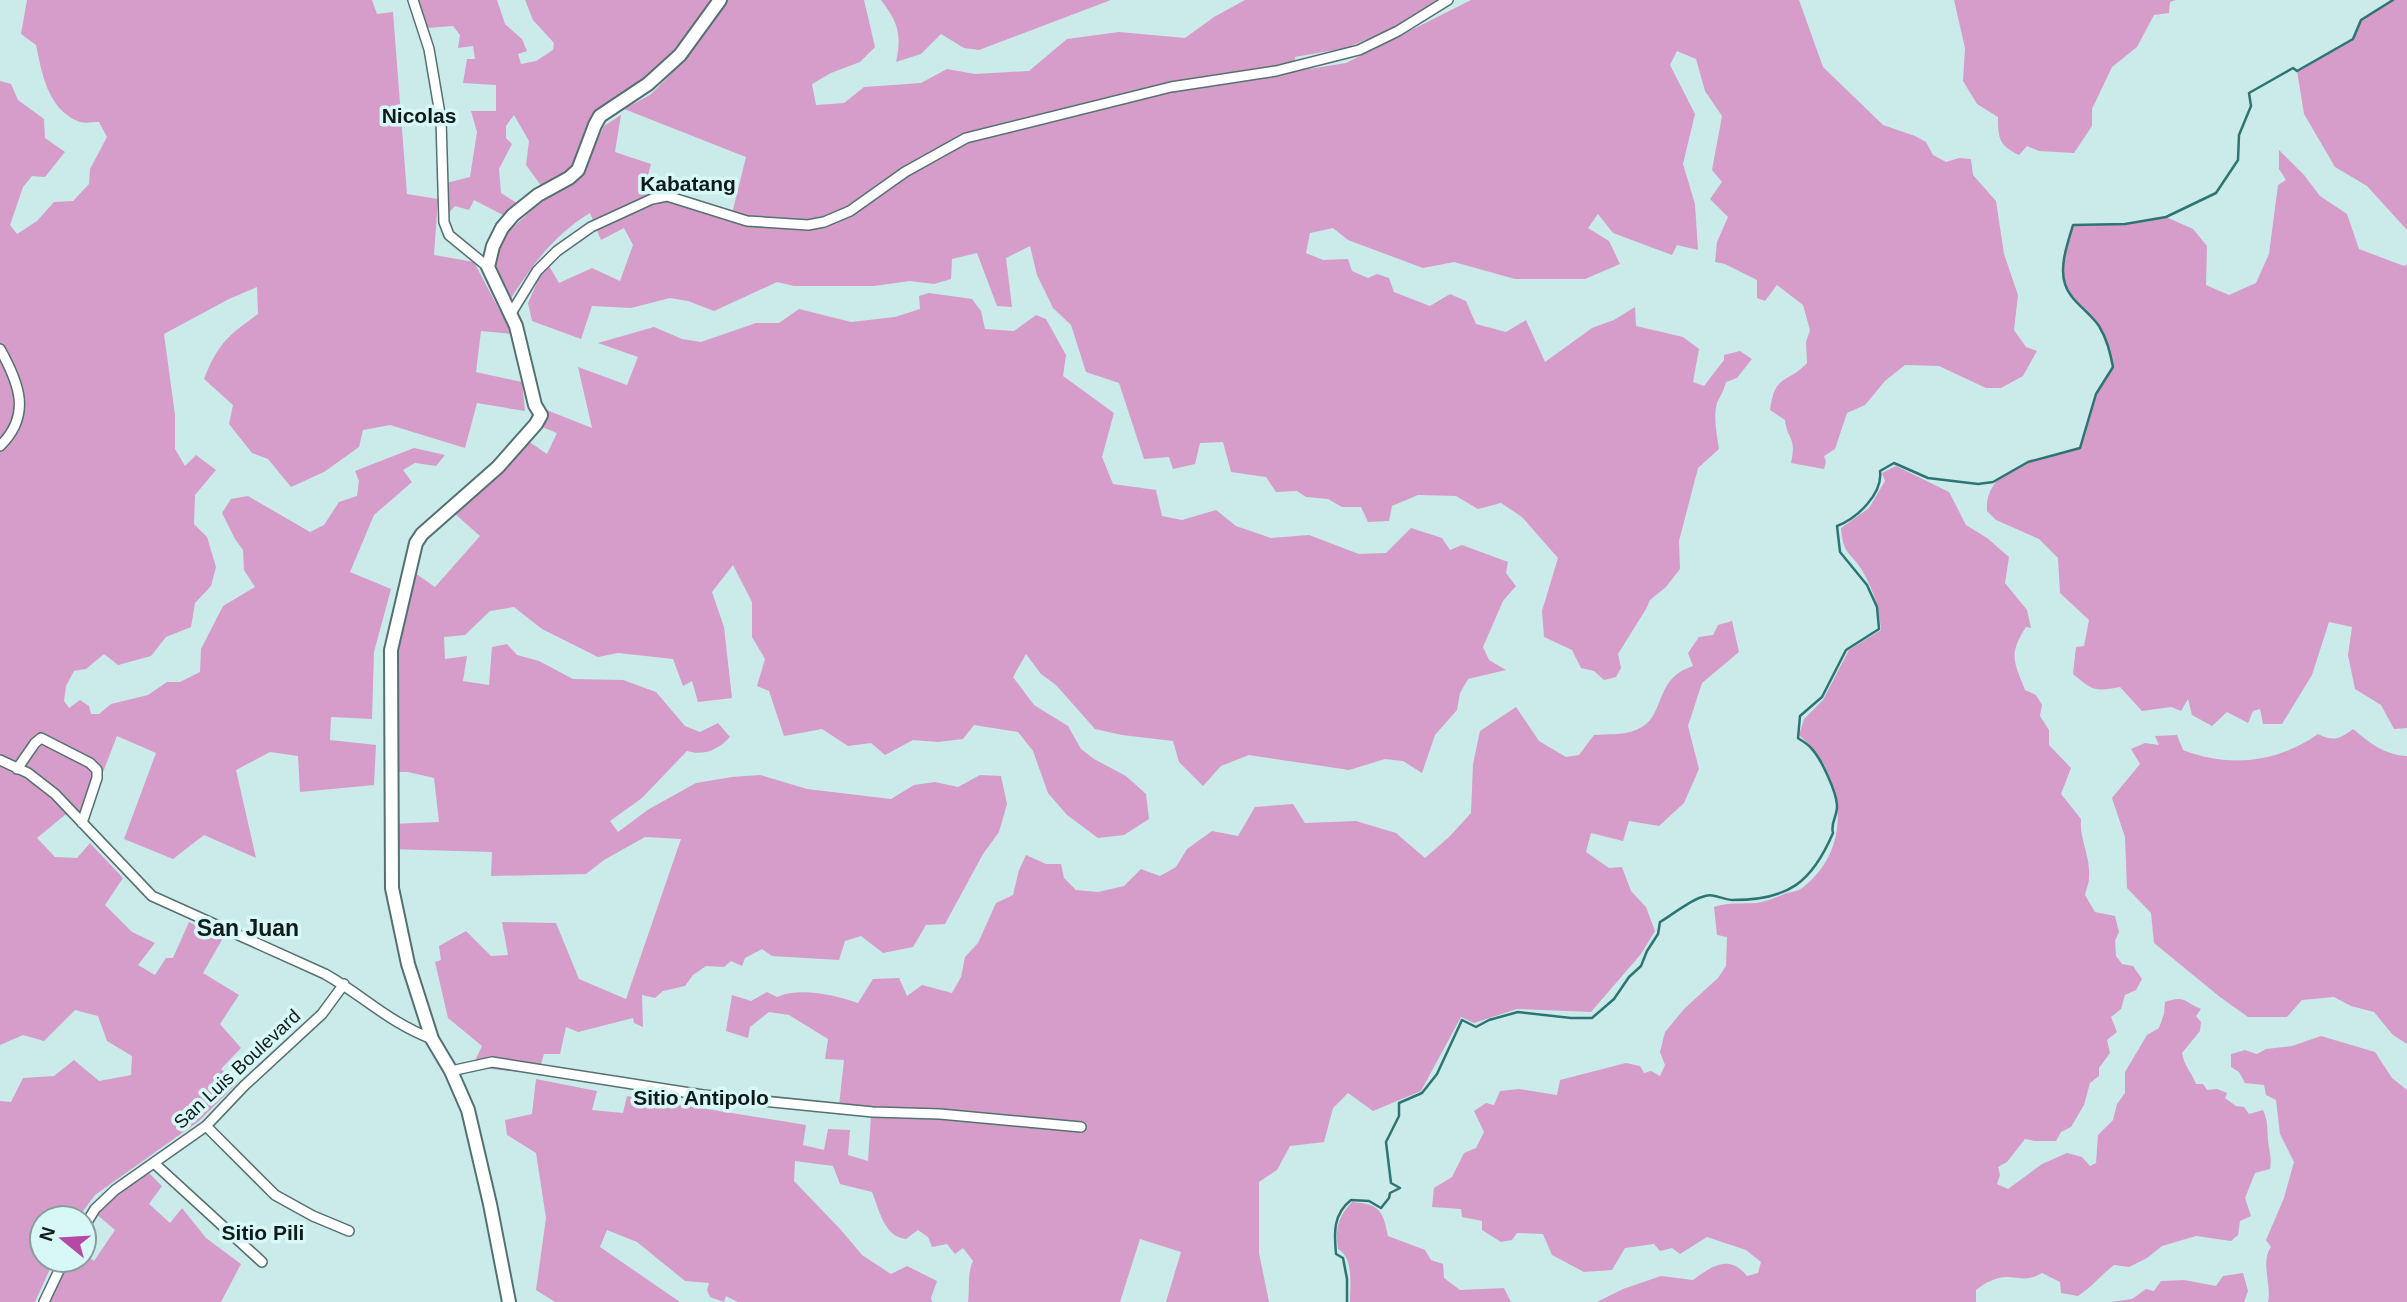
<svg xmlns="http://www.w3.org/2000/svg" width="2407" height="1302" viewBox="0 0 2407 1302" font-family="Helvetica,sans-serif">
	<rect width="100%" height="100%" fill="#caebe9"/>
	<!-- forest -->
	<path fill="#d69dca" d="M 27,0 L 372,0 L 377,14 L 393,12 L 407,194 L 438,199 L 434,255 L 474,262 L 512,334 L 481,331 L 476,372 L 522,382 L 525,411 L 477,403 L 465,448 L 390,425 L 363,430 L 359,447 L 324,472 L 291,487 L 268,459 L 252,453 L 229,424 L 233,405 L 204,379 C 217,345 228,335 258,314 L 257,287 L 229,299 L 164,334 L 175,415 L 175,449 L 185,466 L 196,455 L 216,470 L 195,495 L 194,524 L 207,537 L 216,567 L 211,586 L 195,603 L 191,627 L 166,637 L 151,656 L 118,665 L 104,654 L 86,669 L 74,671 L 66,686 L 64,701 L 69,708 L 80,700 L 89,706 L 91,714 L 99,714 L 111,704 L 148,695 L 167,682 L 180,682 L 200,672 L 201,649 L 223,606 L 255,587 L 244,570 L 243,550 L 235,539 L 222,513 L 231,499 L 248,496 L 310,532 L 324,525 L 339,502 L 357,496 L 359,481 L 355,471 L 414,448 L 445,455 L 436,466 L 415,463 L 403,470 L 412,482 L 374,515 L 350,572 L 391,589 L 374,652 L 372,719 L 331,717 L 330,740 L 376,745 L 374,785 L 300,792 L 298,756 L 270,752 L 236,770 L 256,858 L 204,835 L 173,859 L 124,839 L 156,753 L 117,736 L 86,816 L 65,815 L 37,838 L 55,857 L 77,858 L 90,843 L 123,878 L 105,905 L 132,932 L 155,943 L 138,965 L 155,975 L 166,958 L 173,958 L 189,922 L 223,938 L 203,973 L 239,995 L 220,1024 L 241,1048 L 221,1069 L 237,1083 L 199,1121 L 95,1195 L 78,1218 L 42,1218 L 42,1260 L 54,1260 L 35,1302 L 0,1302 L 0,1101 L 11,1102 L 23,1078 L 54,1076 L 74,1060 L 99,1081 L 131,1075 L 132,1056 L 107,1041 L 98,1016 L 75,1010 L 44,1041 L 23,1035 L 0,1045 L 0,81 L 11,84 L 18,100 L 44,119 L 45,138 L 65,152 L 45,177 L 32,176 L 23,187 L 10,225 L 17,234 L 37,221 L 54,202 L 73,201 L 89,184 L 90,169 L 107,137 L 99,122 C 92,122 83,124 77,121 C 47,107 42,73 36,45 L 21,34 Z
		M 418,0 L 497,0 L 505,24 L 522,39 L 527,51 L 518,54 L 521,64 L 536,61 L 553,50 L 554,43 L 533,20 L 525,0 L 712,0 L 662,67 L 627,91 L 594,117 L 581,142 L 572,168 L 559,178 L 542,187 L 526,165 L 529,141 L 514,115 L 506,126 L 506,138 L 512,144 L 499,169 L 501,193 L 517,203 L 505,216 L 474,200 L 469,210 L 455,206 L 445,217 L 446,183 L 470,177 L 477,132 L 471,111 L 496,111 L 496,85 L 463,83 L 467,59 L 475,59 L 473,46 L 458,48 L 460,35 L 453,26 L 427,28 Z
		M 726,0 L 864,0 L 875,47 L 860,62 L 831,73 L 812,84 L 816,105 L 844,103 L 864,87 L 921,83 L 947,69 L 975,74 L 1029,71 L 1067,39 L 1119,32 L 1185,38 L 1214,17 L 1245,0 L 1451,0 L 1428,14 L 1346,48 L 1295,57 L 1296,71 L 1346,63 L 1471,0 L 1799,0 L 1823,67 L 1883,125 L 1915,136 L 1926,142 L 1933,155 L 1946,162 L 1959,158 L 1971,159 L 1973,175 L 1996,201 L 2004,254 L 2018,295 L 2014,330 L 2026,347 L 2037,351 L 2023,376 L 2001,388 L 1986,388 L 1939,366 L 1905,365 L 1885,381 L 1865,405 L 1847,413 L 1835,449 L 1824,456 L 1826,462 L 1824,469 L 1791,463 C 1797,436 1787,440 1785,420 L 1770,410 C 1775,373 1786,385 1807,363 L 1806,342 L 1810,330 L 1803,305 L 1777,285 L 1765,301 L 1757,298 L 1757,280 L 1725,264 L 1715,262 L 1717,242 L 1728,217 L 1710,199 L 1722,182 L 1712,170 L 1722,116 L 1705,91 L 1696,59 L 1677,51 L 1670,65 L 1695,114 L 1683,164 L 1695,204 L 1698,250 L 1677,245 L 1672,255 L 1613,233 L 1598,214 L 1588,228 L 1609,241 L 1620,264 L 1585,279 L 1515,279 L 1454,262 L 1423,268 L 1348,240 L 1333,228 L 1310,233 L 1306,253 L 1323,260 L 1348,259 L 1352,271 L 1368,278 L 1377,274 L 1389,278 L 1394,292 L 1430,306 L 1450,294 L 1466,301 L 1476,324 L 1506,332 L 1526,320 L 1545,362 L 1592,328 L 1614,320 L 1635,307 L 1636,326 L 1683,337 L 1699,349 L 1693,382 L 1704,386 L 1724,360 L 1724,355 L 1740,351 L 1752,359 L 1737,378 L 1726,382 C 1724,391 1720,396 1717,403 C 1713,417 1717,435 1719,449 L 1698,468 L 1679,541 L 1680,569 L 1666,587 L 1650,600 L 1646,609 L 1618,654 L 1621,668 L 1616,677 L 1604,680 L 1594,671 L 1581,668 L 1572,650 L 1544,637 L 1542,611 L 1558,558 L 1522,517 L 1501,503 L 1478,509 L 1456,496 L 1418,495 L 1392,506 L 1389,521 L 1368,522 L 1361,507 L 1342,507 L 1328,499 L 1306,497 L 1297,491 L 1276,492 L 1266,477 L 1231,472 L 1223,442 L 1200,443 L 1195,464 L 1173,469 L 1169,457 L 1144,459 L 1119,383 L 1086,372 L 1071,325 L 1053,308 L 1037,275 L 1030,246 L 1006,258 L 1012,307 L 997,306 L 977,253 L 952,259 L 951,279 L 934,284 L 910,281 L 874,286 L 794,286 L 777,282 L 714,311 L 688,301 L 670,298 L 631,308 L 592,306 L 581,339 L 532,321 L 528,303 L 539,278 L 548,264 L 559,283 L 592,268 L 620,281 L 633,245 L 624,228 L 601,240 L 590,213 C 555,234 533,264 511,298 L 494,261 L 508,232 L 537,205 L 580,177 L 604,126 L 621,115 L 615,152 L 651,164 L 643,193 L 681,203 L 730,222 L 746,157 L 624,109 L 650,95 L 678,67 Z
		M 881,0 L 1111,0 L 979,50 L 964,48 L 941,34 L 921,54 L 896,62 C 902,34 898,22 881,0 Z
		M 1954,0 L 2176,0 L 2170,2 L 2169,13 L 2154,15 L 2137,47 L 2112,67 L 2092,109 L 2092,126 L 2074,153 L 2039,151 L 2027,146 L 2019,155 C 1999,145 1998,139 1998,117 L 1977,104 L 1963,81 L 1965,48 Z
		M 2393,0 L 2407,0 L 2407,230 L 2367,186 L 2335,167 L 2304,114 L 2297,71 L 2353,39 L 2361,20 Z
		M 2279,150 L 2304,175 L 2320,196 L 2347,214 L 2359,249 L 2404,266 L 2407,264 L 2407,728 L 2394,729 L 2381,705 L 2355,689 L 2348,655 L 2352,627 L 2329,622 L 2312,675 L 2282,724 L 2263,724 L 2260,709 L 2253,711 L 2248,723 L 2227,712 L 2212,726 L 2192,715 L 2188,699 L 2181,711 L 2171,707 L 2142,711 L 2120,687 C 2094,692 2092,690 2073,674 L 2076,647 L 2084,646 L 2089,620 L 2060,593 L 2058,558 L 2039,539 L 1996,520 L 1987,511 C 1984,463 2048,460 2080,448 L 2096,394 L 2113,366 L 2110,348 L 2098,325 L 2077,303 L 2064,283 L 2064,257 L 2073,225 L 2125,224 L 2166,217 L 2193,229 L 2207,246 L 2206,285 L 2229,295 L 2256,283 L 2269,254 L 2278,185 L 2286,180 L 2279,169 Z
		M 929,293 L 972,299 L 981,311 L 985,329 L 1014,331 L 1036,315 L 1046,319 L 1066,355 L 1063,376 L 1114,413 L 1102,457 L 1113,484 L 1156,490 L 1162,516 L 1182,520 L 1216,510 L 1236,526 L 1271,538 L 1309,535 L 1359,554 L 1386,553 L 1411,528 L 1442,538 L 1450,550 L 1462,545 L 1508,562 L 1506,573 L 1516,586 L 1503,601 L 1483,647 L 1489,660 L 1506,670 L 1468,679 L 1460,693 L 1457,710 L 1435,735 L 1422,773 L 1403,761 L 1385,759 L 1349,770 L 1249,755 L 1221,766 L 1203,786 L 1179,762 L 1173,741 L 1122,735 L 1095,729 L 1056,685 L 1041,674 L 1026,654 L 1013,677 L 1034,705 L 1068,726 L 1081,749 L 1094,759 L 1126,776 L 1146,794 L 1149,819 L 1124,835 L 1098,838 L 1067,815 L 1048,793 L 1033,751 L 1018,732 L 974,725 L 963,739 L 938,742 L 913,740 L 885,755 L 871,743 L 848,746 L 822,729 L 784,736 L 769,691 L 757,686 L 765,659 L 752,637 L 752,602 L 733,565 L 712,592 L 724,627 L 732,698 L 698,702 L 692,681 L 683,686 L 673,659 L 618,653 L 598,657 L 542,629 L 514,607 L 490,611 L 465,635 L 444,637 L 445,659 L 467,656 L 463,681 L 489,685 L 492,647 L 507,644 L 517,655 L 539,661 L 573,679 L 623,680 L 656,692 L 685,726 L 700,732 L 718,723 L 730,737 C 718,750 704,756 687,751 L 642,798 L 610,821 L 618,832 L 649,809 L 696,783 L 732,777 L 760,775 L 807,789 L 891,799 L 914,785 L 935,782 L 958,787 L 980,775 L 1001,776 L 1007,804 L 999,832 L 983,854 L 945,924 L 926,925 L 913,947 L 883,953 L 861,936 L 845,941 L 839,960 L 772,956 L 762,949 L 745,958 L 742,966 L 731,961 L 724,967 L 706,966 L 693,975 L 685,986 L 663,991 L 655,998 L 642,995 L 643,1027 L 634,1023 L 633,1018 L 578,1032 L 566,1027 L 560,1054 L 544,1054 L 538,1074 L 472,1067 L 482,1046 L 448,1018 L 435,962 L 441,960 L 439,946 L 466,931 L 491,956 L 508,955 L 502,922 L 556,923 L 579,979 L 626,999 L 681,839 L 645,837 L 604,860 L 586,874 L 491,876 L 492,852 L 389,849 L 389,824 L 439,822 L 434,778 L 408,772 L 385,772 L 384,705 L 390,645 L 409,569 L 435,587 L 480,536 L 454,513 L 528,441 L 547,454 L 557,433 L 537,425 L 539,407 L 592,428 L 578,367 L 627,385 L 638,357 L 598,343 L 654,327 L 682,339 L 701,342 L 756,323 L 779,323 L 799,309 L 851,322 L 895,317 L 920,309 L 919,296 Z
		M 1896,466 L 1949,492 L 1966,525 L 1987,538 L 2009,557 L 2005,583 L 2027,610 L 2031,628 L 2026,627 C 2008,655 2014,661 2025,690 L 2036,695 L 2042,705 L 2040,716 L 2049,730 L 2049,745 L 2071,768 L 2061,794 L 2081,819 C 2079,839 2091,857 2089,878 C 2089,883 2086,890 2085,895 L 2095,912 L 2115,916 L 2119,932 L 2115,941 L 2116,956 L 2122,964 L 2133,966 L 2142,979 L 2136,990 L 2125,995 L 2121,1009 L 2111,1017 L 2117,1032 L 2107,1040 L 2110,1053 L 2099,1068 L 2099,1076 L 2090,1083 L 2084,1105 L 2071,1127 L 2061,1132 L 2056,1141 L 2035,1141 L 2025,1139 L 2007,1162 L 1998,1167 L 2000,1175 L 1997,1184 L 2008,1189 L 2042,1164 L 2067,1153 L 2082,1157 L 2090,1166 L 2096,1163 L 2098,1135 L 2113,1120 L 2117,1104 L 2125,1093 L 2125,1072 L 2147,1035 L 2159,1028 L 2164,1014 L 2165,1002 C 2186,995 2183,1002 2201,1009 L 2196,1016 L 2201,1022 L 2200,1031 L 2182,1053 C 2184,1066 2192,1073 2196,1084 L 2203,1084 L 2207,1090 L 2217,1089 L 2227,1093 L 2225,1098 L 2236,1106 L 2244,1107 L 2249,1114 L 2263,1110 C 2268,1121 2267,1128 2268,1139 C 2269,1152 2272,1156 2270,1169 L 2255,1173 L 2245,1198 L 2251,1216 L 2240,1221 L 2238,1235 L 2231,1241 L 2196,1236 L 2162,1246 L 2147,1258 L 2129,1267 L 2114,1265 C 2101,1275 2092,1287 2078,1296 L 2061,1293 L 2060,1282 L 2042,1273 C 2028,1281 2023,1278 2008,1277 C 1995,1277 1985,1283 1976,1290 L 1976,1302 L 1597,1302 L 1623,1289 L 1661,1276 L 1693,1280 C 1711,1267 1729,1253 1747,1276 L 1758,1273 L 1761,1262 L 1746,1250 L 1707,1237 L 1680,1254 L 1672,1248 L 1660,1251 L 1654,1244 L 1625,1248 L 1612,1270 L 1584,1272 L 1552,1255 L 1543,1234 L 1517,1233 L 1512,1240 L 1501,1242 L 1482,1230 L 1482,1221 L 1462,1217 L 1461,1209 L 1432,1207 L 1434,1188 L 1452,1177 L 1464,1153 L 1476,1148 L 1484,1132 L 1474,1111 L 1486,1103 L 1494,1105 L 1500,1091 L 1519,1089 L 1557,1095 L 1560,1080 L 1626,1063 L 1640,1066 L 1644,1073 L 1651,1071 L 1660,1076 L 1665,1065 L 1660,1052 L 1665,1032 L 1685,1008 L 1718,978 L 1726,966 L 1727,937 L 1717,935 L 1714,907 C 1728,902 1741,904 1756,903 C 1766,902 1777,897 1787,893 C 1792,892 1798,891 1802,888 C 1855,848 1845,774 1799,735 L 1804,719 L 1823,700 L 1849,650 L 1881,630 C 1879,607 1874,592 1863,572 C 1851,551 1843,556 1841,528 L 1869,508 L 1885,481 L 1882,473 Z
		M 1732,621 L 1739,652 L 1702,683 L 1688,726 L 1699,769 L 1684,803 L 1659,826 L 1629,821 L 1623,841 L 1591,833 L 1586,852 L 1609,868 L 1622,867 L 1631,891 L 1646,907 L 1655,931 L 1641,954 L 1591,1012 L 1517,1009 L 1474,1023 L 1461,1017 L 1421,1091 L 1373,1111 L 1348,1093 L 1333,1108 L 1324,1142 L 1290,1146 L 1277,1170 L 1259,1182 L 1259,1253 L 1269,1302 L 1166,1302 L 1181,1252 L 1140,1239 L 1120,1302 L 968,1302 C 970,1287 967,1274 973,1261 L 963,1248 L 955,1254 L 947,1244 L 932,1247 L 928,1237 L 918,1230 L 906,1239 C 884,1237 879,1209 872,1192 L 840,1184 L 833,1166 L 795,1161 L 794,1181 L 841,1230 L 862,1255 L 891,1274 L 907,1266 L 937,1281 L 931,1298 L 932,1302 L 738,1302 L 726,1296 L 724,1302 L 710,1297 L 707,1290 L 709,1283 L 685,1281 L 637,1242 L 607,1230 L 600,1247 L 680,1302 L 555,1302 L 536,1290 L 546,1218 L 536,1153 L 507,1135 L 505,1120 L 532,1114 L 536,1079 L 597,1091 L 592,1110 L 623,1113 L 627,1096 L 806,1125 L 803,1145 L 824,1150 L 828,1129 L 850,1130 L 848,1155 L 868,1161 L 871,1115 L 838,1115 L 844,1060 L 825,1059 L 828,1039 L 789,1015 L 769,1012 L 750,1027 L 748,1038 L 726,1031 L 732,995 L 751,1001 L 767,992 L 777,997 C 801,987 834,995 858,1003 L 873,979 L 899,978 L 907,996 L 922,985 L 952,993 L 961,977 L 965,957 L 978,943 L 996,903 L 1013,895 L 1019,870 L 1026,855 L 1046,864 L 1061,864 L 1064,878 L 1076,890 L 1098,892 L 1124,886 L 1141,869 L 1160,876 L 1176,867 L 1187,849 L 1212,831 L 1238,836 L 1255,807 L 1293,804 L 1305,823 L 1356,821 L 1396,833 L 1425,858 L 1449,837 L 1471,813 L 1473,764 L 1480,731 L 1516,707 L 1539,741 L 1566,757 L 1579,755 L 1594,735 C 1607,734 1622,735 1633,731 C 1669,720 1650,680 1693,666 L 1688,653 L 1699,637 L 1713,635 L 1718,625 Z
		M 2353,729 C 2370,743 2384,755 2407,756 L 2407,1044 L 2393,1035 L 2374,1012 L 2351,1006 L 2334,997 L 2302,1000 L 2287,1017 L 2248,1017 L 2220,997 L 2154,943 L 2151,913 L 2127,888 L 2125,837 L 2112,798 L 2140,764 L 2131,749 L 2145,743 L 2159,745 L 2155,736 L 2177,735 L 2183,750 C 2229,768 2277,763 2318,734 C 2333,742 2340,739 2353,729 Z
		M 2321,1036 L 2375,1052 L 2392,1078 L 2407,1090 L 2407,1302 L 2268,1302 C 2272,1285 2260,1262 2271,1247 L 2266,1240 L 2284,1198 L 2294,1162 L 2280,1134 L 2276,1100 L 2266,1095 L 2264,1085 L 2245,1083 L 2239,1072 L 2231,1067 L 2231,1054 L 2245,1050 L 2257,1054 L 2266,1049 L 2292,1046 Z
		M 147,1171 L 162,1186 L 149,1204 L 170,1223 L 182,1208 L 206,1238 L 241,1264 L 221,1302 L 48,1302 L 66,1260 L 84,1260 L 84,1253 L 94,1261 L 115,1230 L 95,1213 L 115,1193 Z
		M 1352,1202 C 1379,1204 1383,1210 1388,1236 L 1425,1250 L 1431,1260 L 1443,1264 L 1444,1278 L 1460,1290 L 1504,1288 L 1511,1302 L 1350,1302 C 1350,1285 1354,1258 1338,1249 C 1335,1228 1338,1217 1352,1202 Z
		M 2243,1273 L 2248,1291 L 2244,1302 L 2111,1302 L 2132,1299 L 2146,1289 L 2154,1291 L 2161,1281 L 2184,1280 L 2216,1286 L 2223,1276 Z"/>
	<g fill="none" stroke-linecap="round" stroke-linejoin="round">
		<!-- stream -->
		<path stroke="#2d7573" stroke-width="2.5" d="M 1347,1302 L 1347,1279 L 1343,1258 L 1336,1254 C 1334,1233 1333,1214 1351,1200 L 1369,1201 L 1381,1208 L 1389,1198 L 1390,1193 L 1400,1188 L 1391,1183 L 1386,1142 L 1399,1116 L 1399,1103 L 1422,1093 L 1437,1074 L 1462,1020 L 1476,1027 L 1489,1020 L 1518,1012 L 1571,1018 L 1592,1018 L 1614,999 L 1629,977 L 1641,966 L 1647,951 L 1658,934 L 1660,922 C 1672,915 1689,901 1702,897 C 1714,892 1722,900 1733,900 C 1789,900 1812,882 1833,833 C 1830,823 1838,815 1837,805 C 1836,791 1821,758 1811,748 C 1808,744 1802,741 1798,738 L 1800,716 L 1822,697 L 1846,650 L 1879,629 L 1877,607 L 1867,585 L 1840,552 L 1837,526 C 1858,518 1883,493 1880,471 L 1894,463 L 1928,478 L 1978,484 L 1993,482 L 2028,462 L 2080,448 L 2096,394 L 2113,367 C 2110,352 2107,339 2099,326 C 2089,311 2070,301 2065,284 C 2059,266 2068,242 2073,225 L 2125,224 L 2166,217 L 2216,193 L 2238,160 L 2239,135 L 2251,106 L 2249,93 L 2293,68 L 2297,71 L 2353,39 L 2361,20 L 2393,0"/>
		<!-- street casing -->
		<g stroke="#547170" stroke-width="12">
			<path id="street" d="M 413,0 L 429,49 L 441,120 L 444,222 L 449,235 L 488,267
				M 510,315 L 537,271 L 557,251 L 591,227 L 652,199 L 667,196 L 747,221 L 808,225 L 824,222 L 850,211 L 905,172 L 966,138 L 1171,87 L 1276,71 L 1359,50 L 1398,31 L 1448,0
				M 0,349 C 19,383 32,415 0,446
				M 0,760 L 28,773 L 55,794 L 152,896 L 325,974 C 364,996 388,1022 432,1039
				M 17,769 L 35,743 L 41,738 L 90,763 L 97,770 L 97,778 L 82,823
				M 451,1071 L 492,1062 L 703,1095 L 873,1112 L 940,1114 L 1081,1127
				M 206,1126 L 275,1195 L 313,1216 L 349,1231
				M 155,1164 L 262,1262
				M 84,1227 L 95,1209 L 115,1190 L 206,1126 L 244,1086 L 322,1014 L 344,984
				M 44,1302 L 64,1260"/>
		</g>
		<!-- secondary casing -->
		<g stroke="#547170" stroke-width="16">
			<path id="secondary" d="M 509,1302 L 490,1204 L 468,1110 L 451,1071 L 432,1039 L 408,964 L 392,888 L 391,650 L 416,543 L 422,534 L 498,467 L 536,424 L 541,415 L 535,405 L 516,326 L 488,267 L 493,246 L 502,228 L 513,215 L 538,195 L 569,178 L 578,170 L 595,125 L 600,116 L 648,84 L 680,55 L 720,0"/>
		</g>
		<!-- street -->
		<use href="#street" stroke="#fff" stroke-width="9"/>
		<!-- secondary -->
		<use href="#secondary" stroke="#fff" stroke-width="12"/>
	</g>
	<g text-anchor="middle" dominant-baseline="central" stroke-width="7" stroke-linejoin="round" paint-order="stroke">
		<!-- street labels -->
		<g font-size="19" fill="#101c1b" stroke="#d7f8f6">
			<text transform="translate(237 1069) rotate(-43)">San Luis Boulevard</text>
		</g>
		<!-- neighbourhood labels -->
		<g font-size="21" font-weight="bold" fill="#101c1b" stroke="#d7f8f6">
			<text x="419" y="115">Nicolas</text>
			<text x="688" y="183">Kabatang</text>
			<text x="701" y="1097">Sitio Antipolo</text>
			<text x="263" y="1232">Sitio Pili</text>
		</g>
		<!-- quarter labels -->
		<g font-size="23" font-weight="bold" fill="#101c1b" stroke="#d7f8f6">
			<text x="248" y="928">San Juan</text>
		</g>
	</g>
	<!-- north arrow -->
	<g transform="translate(63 1239) rotate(288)"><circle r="33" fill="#d7f8f6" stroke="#87a09e" stroke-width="2"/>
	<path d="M0-5L12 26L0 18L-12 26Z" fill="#b648a6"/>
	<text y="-10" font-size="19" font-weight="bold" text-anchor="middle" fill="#101c1b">N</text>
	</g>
</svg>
